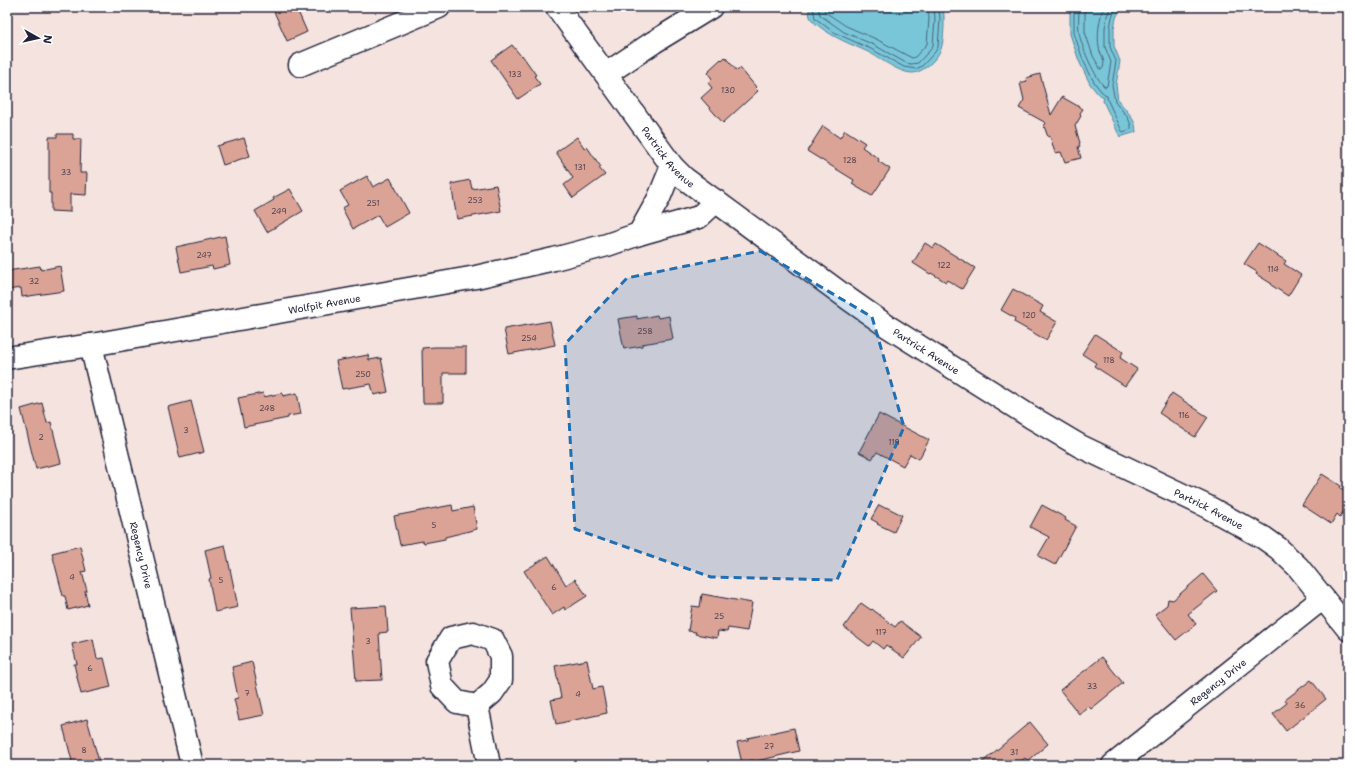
<svg xmlns="http://www.w3.org/2000/svg" width="1355" height="772" viewBox="0 0 1355 772" font-family="'Shantell Sans',sans-serif">
	<rect width="100%" height="100%" fill="#f4e3df"/>
	<filter id="ink" filterUnits="userSpaceOnUse"><feTurbulence type="fractalNoise" baseFrequency=".025" numOctaves="2"/><feDisplacementMap in="SourceGraphic" scale="8" xChannelSelector="R" yChannelSelector="G"/><feConvolveMatrix kernelMatrix="1 2 1 2 8 2 1 2 1" color-interpolation-filters="sRGB"/></filter>
	<g filter="url(#ink)">
		<!-- water -->
		<path fill="#7ac6d9" stroke="#57849a" d="M 809,7 L 943,7 C 945,16 944,41 941,49 C 937,59 923,73 912,73 C 899,73 880,58 868,52 C 851,44 836,39 820,27 C 818,25 815,24 813,21 C 809,18 809,12 809,7 Z
			M 1070,7 L 1121,7 L 1116,18 L 1114,28 L 1114,46 L 1120,61 L 1116,85 L 1118,100 L 1131,116 L 1135,124 L 1136,132 L 1120,137 L 1103,101 L 1104,97 L 1098,94 L 1090,84 L 1079,61 L 1070,34 Z"/>
		<g fill="none" stroke-linecap="round" stroke-linejoin="round">
			<!-- shore -->
			<path stroke="#45647a" stroke-width="1" d="M 813,7 L 815,18 L 832,31 L 842,36 L 871,49 L 904,67 L 916,69 L 922,66 L 935,52 L 938,47 L 940,19 L 939,7
				M 818,7 L 820,15 L 844,32 L 874,45 L 906,63 L 911,64 L 918,63 L 931,49 L 933,45 L 935,19 L 934,7
				M 824,7 L 825,12 L 846,26 L 876,39 L 912,58 L 915,57 L 927,44 L 929,19 L 928,7
				M 1074,7 L 1074,33 L 1083,60 L 1094,82 L 1101,91 L 1107,96 L 1108,101 L 1122,131 L 1123,132 L 1131,129 L 1131,125 L 1128,118 L 1115,101 L 1112,85 L 1116,61 L 1110,47 L 1110,28 L 1112,17 L 1116,7
				M 1079,7 C 1079,15 1078,24 1079,32 C 1080,44 1096,80 1105,87 L 1107,86 L 1111,62 L 1105,47 L 1105,28 L 1107,16 L 1111,7
				M 1085,7 L 1085,32 L 1093,56 L 1101,70 L 1103,68 C 1106,58 1100,57 1099,47 C 1097,35 1099,19 1104,7"/>
		</g>
		<!-- building -->
		<path fill="#dba395" stroke="#22223b" d="M 272,7 L 296,7 L 307,32 L 287,41 Z
			M 512,45 L 521,56 L 522,55 L 536,75 L 534,76 L 540,84 L 518,99 L 491,60 Z
			M 725,57 L 737,71 L 740,68 L 756,87 L 755,88 L 758,91 L 723,123 L 701,98 L 712,88 L 708,83 L 712,79 L 708,73 L 710,71 L 709,70 L 721,59 L 722,60 Z
			M 1040,74 L 1051,115 L 1062,97 L 1083,109 L 1080,113 L 1081,116 L 1075,126 L 1080,143 L 1079,144 L 1080,146 L 1078,147 L 1081,158 L 1065,162 L 1061,152 L 1055,153 L 1050,136 L 1048,137 L 1044,126 L 1046,123 L 1019,108 L 1024,100 L 1020,83 L 1027,81 L 1026,78 Z
			M 823,126 L 840,138 L 845,130 L 865,143 L 862,147 L 879,159 L 878,161 L 890,169 L 872,196 L 852,184 L 854,180 L 807,151 Z
			M 57,134 L 73,134 L 73,139 L 81,139 L 80,173 L 87,173 L 86,195 L 70,194 L 70,212 L 51,211 L 51,193 L 49,193 L 49,137 L 57,137 Z
			M 577,137 L 585,149 L 587,147 L 601,167 L 599,168 L 605,175 L 573,198 L 564,185 L 573,178 L 556,152 Z
			M 244,138 L 250,156 L 223,165 L 217,146 Z
			M 367,176 L 373,187 L 390,178 L 409,213 L 385,227 L 378,215 L 353,229 L 342,208 L 348,205 L 340,191 Z
			M 470,180 L 472,189 L 496,185 L 501,211 L 457,219 L 451,184 Z
			M 290,189 L 303,211 L 267,232 L 255,211 L 274,200 L 273,198 Z
			M 225,236 L 230,265 L 213,269 L 212,266 L 181,272 L 176,247 Z
			M 925,243 L 933,248 L 936,244 L 975,268 L 962,289 L 947,280 L 946,282 L 931,273 L 930,274 L 913,263 Z
			M 1258,243 L 1286,261 L 1284,264 L 1301,275 L 1288,296 L 1271,285 L 1272,284 L 1256,274 L 1257,272 L 1244,264 Z
			M 40,266 L 41,270 L 60,266 L 64,291 L 22,297 L 21,288 L 7,290 L 7,271 Z
			M 1013,289 L 1043,306 L 1040,312 L 1057,322 L 1046,340 L 1014,322 L 1015,318 L 1001,310 Z
			M 657,315 L 658,318 L 669,316 L 673,339 L 642,344 L 642,346 L 624,349 L 618,319 L 637,316 L 637,319 Z
			M 550,321 L 555,345 L 509,354 L 504,329 Z
			M 1095,334 L 1123,352 L 1120,358 L 1137,369 L 1125,386 L 1094,366 L 1096,363 L 1082,354 Z
			M 435,347 L 466,347 L 466,373 L 443,373 L 443,403 L 423,403 L 422,348 Z
			M 368,355 L 369,360 L 381,358 L 388,392 L 374,395 L 371,384 L 342,389 L 336,361 Z
			M 263,393 L 264,397 L 282,393 L 283,396 L 297,393 L 301,414 L 288,416 L 288,418 L 244,427 L 238,398 Z
			M 1172,393 L 1208,417 L 1195,437 L 1159,413 Z
			M 191,401 L 204,452 L 180,458 L 168,407 Z
			M 42,403 L 47,423 L 51,422 L 61,463 L 36,469 L 21,409 Z
			M 879,414 L 929,440 L 919,459 L 910,454 L 903,466 L 877,452 L 872,459 L 859,452 Z
			M 1322,474 L 1341,486 L 1340,488 L 1348,492 L 1348,516 L 1343,512 L 1340,517 L 1337,514 L 1331,524 L 1302,505 Z
			M 452,505 L 453,511 L 473,507 L 477,529 L 445,537 L 445,539 L 424,543 L 423,541 L 400,545 L 394,516 Z
			M 879,505 L 885,508 L 886,507 L 902,515 L 894,532 L 877,524 L 878,523 L 871,519 Z
			M 1042,505 L 1066,518 L 1065,520 L 1076,526 L 1055,565 L 1038,556 L 1049,537 L 1030,527 Z
			M 225,545 L 238,607 L 215,612 L 209,579 L 211,578 L 205,550 Z
			M 80,546 L 86,571 L 82,572 L 87,591 L 85,591 L 88,605 L 68,610 L 65,596 L 63,596 L 52,553 Z
			M 548,556 L 566,585 L 575,579 L 587,596 L 565,610 L 564,607 L 552,615 L 524,571 Z
			M 1203,574 L 1217,591 L 1188,614 L 1196,624 L 1176,640 L 1155,614 L 1167,605 L 1168,599 L 1173,600 Z
			M 702,594 L 752,603 L 747,631 L 728,628 L 727,632 L 718,631 L 717,638 L 695,634 L 696,632 L 688,631 L 692,606 L 700,607 Z
			M 861,603 L 871,610 L 872,609 L 895,627 L 900,621 L 921,637 L 904,658 L 886,645 L 883,649 L 873,641 L 869,646 L 844,627 Z
			M 386,606 L 388,632 L 379,633 L 382,680 L 356,681 L 350,608 Z
			M 93,639 L 97,659 L 104,658 L 111,687 L 81,694 L 74,664 L 77,664 L 72,644 Z
			M 1102,657 L 1123,683 L 1091,709 L 1088,706 L 1079,714 L 1060,690 Z
			M 587,660 L 593,689 L 602,687 L 607,713 L 556,724 L 551,700 L 561,698 L 555,666 Z
			M 252,662 L 264,715 L 239,720 L 234,699 L 238,698 L 232,667 Z
			M 1311,680 L 1326,699 L 1286,731 L 1273,714 L 1287,703 L 1285,700 Z
			M 87,719 L 100,765 L 73,765 L 63,726 Z
			M 1030,722 L 1048,744 L 1028,761 L 1025,758 L 1016,765 L 979,765 Z
			M 794,728 L 799,751 L 753,762 L 753,760 L 742,763 L 737,742 L 748,740 L 748,738 Z"/>
		<g fill="none" stroke-linecap="round" stroke-linejoin="round">
			<!-- minor casing -->
			<g stroke="#22223b" stroke-width="25">
				<g id="minor">
					<path id="s1" d="M 557,7 L 672,166 L 684,178 L 850,300 L 887,326 L 1031,417 L 1080,446 L 1206,506 L 1264,538 L 1278,548 L 1298,567 L 1348,629"/>
					<path d="M 300,65 L 439,7"/>
					<path d="M 606,74 L 654,42 L 711,7"/>
					<path d="M 639,234 L 659,198 L 672,166"/>
					<path id="s2" d="M 91,345 L 192,765"/>
					<path id="s3" d="M 7,358 L 91,345 L 476,277 L 554,259 L 607,245 L 639,234 L 699,217 L 716,201"/>
					<path d="M 473,633 L 493,640 L 501,656 L 501,680 L 492,693 L 477,706 L 457,702 L 442,686 L 437,661 L 451,638 Z"/>
					<path d="M 477,706 L 489,765"/>
					<path id="s4" d="M 1113,765 L 1323,598"/>
				</g>
			</g>
			<!-- minor -->
			<use href="#minor" stroke="#fff" stroke-width="22"/>
		</g>
	</g>
	<!-- marked area -->
	<path fill="#1f6fb2" fill-opacity="0.2" stroke="#1f6fb2" stroke-width="3" stroke-dasharray="8 5" stroke-linejoin="round" d="M 760,251 L 872,317 L 904,427 L 837,580 L 711,577 L 575,529 L 565,344 L 627,278 Z"/>
	<g text-anchor="middle" dominant-baseline="central" stroke-width="3.5" stroke-linejoin="round" paint-order="stroke">
		<!-- number labels -->
		<g font-size="8" fill="#504252">
			<text x="515" y="74">133</text>
			<text x="728" y="90">130</text>
			<text x="850" y="160">128</text>
			<text x="580" y="167">131</text>
			<text x="66" y="172">33</text>
			<text x="475" y="200">253</text>
			<text x="373" y="203">251</text>
			<text x="279" y="211">249</text>
			<text x="204" y="255">247</text>
			<text x="944" y="265">122</text>
			<text x="1273" y="269">114</text>
			<text x="34" y="281">32</text>
			<text x="1029" y="315">120</text>
			<text x="645" y="331">258</text>
			<text x="529" y="338">254</text>
			<text x="1109" y="360">118</text>
			<text x="363" y="374">250</text>
			<text x="267" y="408">248</text>
			<text x="1184" y="415">116</text>
			<text x="186" y="430">3</text>
			<text x="41" y="437">2</text>
			<text x="894" y="442">119</text>
			<text x="434" y="525">5</text>
			<text x="72" y="577">4</text>
			<text x="221" y="580">5</text>
			<text x="554" y="587">6</text>
			<text x="719" y="616">25</text>
			<text x="881" y="632">117</text>
			<text x="368" y="641">3</text>
			<text x="90" y="668">6</text>
			<text x="1092" y="686">33</text>
			<text x="247" y="693">7</text>
			<text x="578" y="694">4</text>
			<text x="1300" y="705">36</text>
			<text x="769" y="746">27</text>
			<text x="84" y="750">8</text>
			<text x="1014" y="752">31</text>
		</g>
		<!-- street labels -->
		<g font-size="10" fill="#22223b" stroke="#fff">
			<text stroke="none"><textPath href="#s1" startOffset="187">Partrick Avenue</textPath></text>
			<text stroke="none"><textPath href="#s3" startOffset="322">Wolfpit Avenue</textPath></text>
			<text stroke="none"><textPath href="#s1" startOffset="511">Partrick Avenue</textPath></text>
			<text stroke="none"><textPath href="#s1" startOffset="835">Partrick Avenue</textPath></text>
			<text stroke="none"><textPath href="#s2" startOffset="216">Regency Drive</textPath></text>
			<text stroke="none"><textPath href="#s4" startOffset="134">Regency Drive</textPath></text>
		</g>
	</g>
	<!-- margin -->
	<rect width="1355" height="772" fill="none" stroke="#fff" stroke-width="24"/>
	<rect x="12" y="12" width="1331" height="748" fill="none" stroke="#22223b" stroke-width="1.5" filter="url(#ink)"/>
	<!-- north arrow -->
	<g transform="translate(38 38) rotate(98)" stroke="#ffffff" stroke-width="3" paint-order="stroke">
	<path d="M0-3L7 15L0 10L-7 15Z" fill="#22223b"/>
	<text y="-6" font-size="11" font-weight="bold" text-anchor="middle" fill="#22223b">N</text>
	</g>
</svg>
